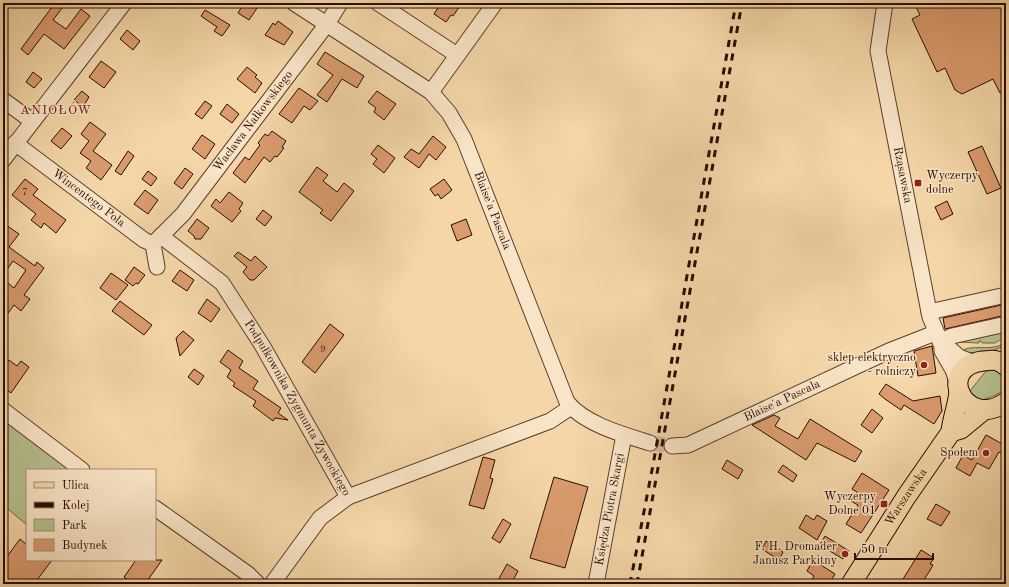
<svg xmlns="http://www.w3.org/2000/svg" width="1009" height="587" viewBox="0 0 1009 587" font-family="'Old Standard TT',serif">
	<rect width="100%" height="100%" fill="#f4d6a8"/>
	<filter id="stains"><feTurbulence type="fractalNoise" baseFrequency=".005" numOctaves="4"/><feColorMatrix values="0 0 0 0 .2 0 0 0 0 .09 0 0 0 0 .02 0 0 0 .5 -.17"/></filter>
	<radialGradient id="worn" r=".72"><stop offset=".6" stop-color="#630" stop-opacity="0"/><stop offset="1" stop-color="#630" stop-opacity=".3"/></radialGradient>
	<!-- green -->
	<path fill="#b5bf8c" stroke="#706546" d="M 1006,325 L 1006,336 L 995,343 L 982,343 L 981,341 L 979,341 L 979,343 L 958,342 Z
		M 1003,344 L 1005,345 C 993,353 974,354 961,352 C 969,343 990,352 1003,344 Z
		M 998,369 L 1003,372 C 1009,395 996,394 980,401 L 969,392 L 986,371 Z
		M 3,410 L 82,470 L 27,470 L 27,525 L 3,505 Z"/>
	<!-- building -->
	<path fill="#da9c6e" stroke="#2b0b00" d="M 55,3 L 66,3 L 53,20 L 66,29 L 81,9 L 90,16 L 64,49 L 44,34 L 28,55 L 21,49 Z
		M 244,3 L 250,3 L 257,8 L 249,20 L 238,13 Z
		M 441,3 L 462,3 L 453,16 L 451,15 L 446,22 L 434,14 Z
		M 914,3 L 1006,3 L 1006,90 L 1000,93 L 993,79 L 962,94 L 955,90 L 945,68 L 937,72 L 912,19 L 920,15 Z
		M 205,10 L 230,25 L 222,36 L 214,31 L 217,27 L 201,16 Z
		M 278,21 L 293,32 L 284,45 L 265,35 L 273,23 L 275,25 Z
		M 127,30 L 140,41 L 133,50 L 120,39 Z
		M 325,52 L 364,76 L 357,88 L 342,79 L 327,102 L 317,95 L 333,75 L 317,64 Z
		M 101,61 L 116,72 L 104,88 L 89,77 Z
		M 247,67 L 257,75 L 255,77 L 262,83 L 255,93 L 237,79 Z
		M 33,72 L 42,79 L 34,88 L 26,82 Z
		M 299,88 L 318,101 L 310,110 L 304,106 L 292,123 L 279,114 Z
		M 82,91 L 89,97 L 83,107 L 74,100 Z
		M 377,91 L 396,104 L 384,120 L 374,112 L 376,108 L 368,102 Z
		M 205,101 L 212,106 L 202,119 L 195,114 Z
		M 227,104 L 239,114 L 232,123 L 220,114 Z
		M 90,122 L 106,134 L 93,151 L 112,165 L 101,180 L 86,168 L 91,161 L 80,153 L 89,141 L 81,134 Z
		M 62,128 L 72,136 L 61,149 L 51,141 Z
		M 272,131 L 286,141 L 282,147 L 284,148 L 277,157 L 275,156 L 270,162 L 264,157 L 245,183 L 233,173 L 245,157 L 249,160 L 260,145 L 258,143 L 265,134 L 268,136 Z
		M 202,135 L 215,144 L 205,159 L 192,149 Z
		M 433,136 L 446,147 L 436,160 L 429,154 L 419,168 L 404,157 L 411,149 L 419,154 Z
		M 378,145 L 395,158 L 384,173 L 373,164 L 377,159 L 371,154 Z
		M 982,146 L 1001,188 L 987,194 L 968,152 Z
		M 128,151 L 134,156 L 121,175 L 115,171 Z
		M 317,167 L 328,175 L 323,181 L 337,192 L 344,183 L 354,191 L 331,221 L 320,213 L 323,210 L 299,192 Z
		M 185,168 L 193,174 L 182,189 L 174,183 Z
		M 148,171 L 157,178 L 151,186 L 142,179 Z
		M 25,179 L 38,189 L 33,195 L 66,220 L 56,233 L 44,223 L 41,228 L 31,220 L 36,214 L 12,195 Z
		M 444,179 L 452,190 L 441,199 L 438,194 L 435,196 L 430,189 Z
		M 145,190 L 158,200 L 148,214 L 134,204 Z
		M 229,192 L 243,203 L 239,209 L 241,211 L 232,222 L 211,206 L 216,199 L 220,203 Z
		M 947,201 L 953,214 L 941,220 L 935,207 Z
		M 263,210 L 272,217 L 265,226 L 256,219 Z
		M 197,219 L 209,228 L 201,239 L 195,239 L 194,236 L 188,231 Z
		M 466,219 L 472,235 L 457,241 L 451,225 Z
		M 3,223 L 19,234 L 9,247 L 35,266 L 37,262 L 44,268 L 24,295 L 30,299 L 21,311 L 14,305 L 3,320 L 3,279 L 14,288 L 26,270 L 13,261 L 3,275 Z
		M 238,252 L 251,261 L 255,256 L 267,267 L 254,280 L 250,280 L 243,272 L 247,267 L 234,256 Z
		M 134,267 L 145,275 L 138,284 L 136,283 L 133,286 L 125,280 Z
		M 180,270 L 194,280 L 187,291 L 172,281 Z
		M 111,273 L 128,285 L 116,300 L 100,288 Z
		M 207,299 L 220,309 L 211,322 L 198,313 Z
		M 120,301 L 152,325 L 144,335 L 112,311 Z
		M 1006,304 L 1006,315 L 945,329 L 943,318 Z
		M 330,324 L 344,335 L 315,373 L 302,362 Z
		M 183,331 L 194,340 L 180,356 L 176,338 Z
		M 932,346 L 936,373 L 918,376 L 914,351 Z
		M 228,350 L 243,361 L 239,368 L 258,381 L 253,389 L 281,408 L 278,413 L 288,420 L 275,418 L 273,421 L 253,406 L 256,401 L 233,386 L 235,383 L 227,377 L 231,370 L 220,362 Z
		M 9,360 L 17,366 L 21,361 L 29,367 L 11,393 L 3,387 L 8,381 L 3,378 L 3,368 Z
		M 194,369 L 204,376 L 198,385 L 188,377 Z
		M 886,384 L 913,401 L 940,396 L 942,411 L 934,424 L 904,405 L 901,410 L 885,399 L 879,394 Z
		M 872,409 L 883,418 L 872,433 L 861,425 Z
		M 774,415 L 780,418 L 775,426 L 798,439 L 810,419 L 862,451 L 855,462 L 817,443 L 806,460 L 752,425 Z
		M 986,435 L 1006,446 L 1006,456 L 999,452 L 989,469 L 977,463 L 970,476 L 956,468 L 963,455 L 972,460 Z
		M 483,457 L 495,460 L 490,478 L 493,479 L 484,509 L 469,505 Z
		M 727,460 L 743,470 L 738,479 L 722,469 Z
		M 783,465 L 797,475 L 793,482 L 778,472 Z
		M 862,473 L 889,490 L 861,533 L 846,524 L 858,505 L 851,501 L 857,492 L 852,489 Z
		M 554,477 L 588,487 L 565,568 L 530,558 Z
		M 936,504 L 950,512 L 941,526 L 927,519 Z
		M 806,515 L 814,520 L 817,515 L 827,521 L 817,540 L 799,528 Z
		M 503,519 L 511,524 L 500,543 L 492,538 Z
		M 825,536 L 849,551 L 843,559 L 820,545 Z
		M 20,539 L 27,545 L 27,560 L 52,560 L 34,584 L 3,584 L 3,562 Z
		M 766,541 L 783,552 L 779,560 L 762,549 Z
		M 921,550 L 934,558 L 930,564 L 933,565 L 929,572 L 921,584 L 900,584 Z
		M 136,560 L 162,560 L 145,584 L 134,584 L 124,577 Z
		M 813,560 L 835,574 L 829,584 L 816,584 L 811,581 L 814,576 L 807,571 Z
		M 507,564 L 518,571 L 511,584 L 496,584 Z"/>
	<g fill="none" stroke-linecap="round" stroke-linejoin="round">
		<!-- minor-tunnel -->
		<path stroke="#d6b88f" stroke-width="15" stroke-dasharray="15 8" stroke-linecap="butt" d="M 650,443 L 672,446"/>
		<!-- minor casing -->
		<g stroke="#5d3e2a" stroke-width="17">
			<g id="minor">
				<path id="s1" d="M 294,3 L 431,92 L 449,113 L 464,139 L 567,402 C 584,424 624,435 650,443"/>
				<path d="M 378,3 L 457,55"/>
				<path id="s2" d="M 885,3 L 878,51 L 930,317 L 942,345 L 942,351 L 953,370 L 958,385"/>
				<path d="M 431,92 L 495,3"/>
				<path d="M 3,100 L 32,121"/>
				<path id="s3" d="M 15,143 L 144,240 L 153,244 L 183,214 L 327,24 L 340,3"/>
				<path d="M 3,160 L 124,3"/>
				<path id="s4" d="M 161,236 L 222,283 L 262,345 L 348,497 L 550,421 L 571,407"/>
				<path d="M 153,244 L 157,267"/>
				<path d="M 929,312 L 1006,295"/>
				<path d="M 940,342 L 952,336 L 1006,324"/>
				<path d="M 942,345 L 948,347 L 959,357 L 974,363"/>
				<path d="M 3,410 L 82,470"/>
				<path id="s5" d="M 672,446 L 688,445 L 889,351 L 935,333"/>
				<path d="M 155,508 L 248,574 L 258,584"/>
				<path d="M 272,584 L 320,518 L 348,497"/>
				<path id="s6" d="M 596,584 L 624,435"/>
			</g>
		</g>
		<!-- major casing -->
		<g stroke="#2b0b00" stroke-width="21">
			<g id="major">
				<path d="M 1006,366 C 998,359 993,360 983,361 C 934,367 965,431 1006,402"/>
				<path d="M 951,432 L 961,429 L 984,410"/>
				<path id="s7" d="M 851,584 L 906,497 L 951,432 C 952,418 958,406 959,391"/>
			</g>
		</g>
		<!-- minor -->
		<use href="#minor" stroke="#f8e4c6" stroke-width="15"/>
		<!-- major -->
		<use href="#major" stroke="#f4d6a8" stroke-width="19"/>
		<!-- rail -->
		<path stroke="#2b0b00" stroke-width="3" stroke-dasharray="7 7" stroke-linecap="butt" d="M 630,584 L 653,465 L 736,3
			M 637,584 L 742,3"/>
	</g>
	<!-- markers -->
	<g fill="#8f2418" stroke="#f8e4c6" stroke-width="1.5">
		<rect x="914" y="179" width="8" height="8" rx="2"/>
		<circle cx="924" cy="365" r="4"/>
		<circle cx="986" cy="453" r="4"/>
		<rect x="880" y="500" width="8" height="8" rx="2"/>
		<circle cx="845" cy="554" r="4"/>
	</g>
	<g text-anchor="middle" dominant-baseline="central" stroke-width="3" stroke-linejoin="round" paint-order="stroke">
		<!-- number labels -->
		<g font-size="10" fill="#572f1c">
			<text x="25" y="192">7</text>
			<text x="323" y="349">9</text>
		</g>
		<!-- street labels -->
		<g font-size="12" fill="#2b0b00" stroke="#f8e4c6">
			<text stroke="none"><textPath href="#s3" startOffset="330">Wacława Nałkowskiego</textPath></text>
			<text stroke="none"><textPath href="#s2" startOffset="175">Rząsawska</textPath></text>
			<text stroke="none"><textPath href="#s3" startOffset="92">Wincentego Pola</textPath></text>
			<text stroke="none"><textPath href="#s1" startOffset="298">Blaise'a Pascala</textPath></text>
			<text stroke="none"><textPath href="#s5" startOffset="120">Blaise'a Pascala</textPath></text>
			<text stroke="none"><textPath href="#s4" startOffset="223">Podpułkownika Zygmunta Żywockiego</textPath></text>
			<text stroke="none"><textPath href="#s7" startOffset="103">Warszawska</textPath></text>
			<text stroke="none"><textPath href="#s6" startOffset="76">Księdza Piotra Skargi</textPath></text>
		</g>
		<!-- poi labels -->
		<g font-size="12" fill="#2b0b00" stroke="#f8e4c6" text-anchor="end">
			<text x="926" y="176" text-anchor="start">Wyczerpy<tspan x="926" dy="14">dolne</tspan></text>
			<text x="916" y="358">sklep elektryczno<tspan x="916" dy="14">- rolniczy</tspan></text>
			<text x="978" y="453">Społem</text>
			<text x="876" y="497">Wyczerpy<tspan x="876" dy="14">Dolne 01</tspan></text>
			<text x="837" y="547">F. H. Dromader<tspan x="837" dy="14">Janusz Parkitny</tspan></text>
		</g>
		<!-- neighbourhood labels -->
		<g font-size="13" letter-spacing="1" fill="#7a1f14" stroke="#f8e4c6">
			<text x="56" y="110">ANIOŁÓW</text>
		</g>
	</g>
	<!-- margin -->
	<rect width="1009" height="587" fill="none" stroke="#f4d6a8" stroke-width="16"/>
	<rect x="4" y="4" width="1001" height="579" fill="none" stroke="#2b0b00" stroke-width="2"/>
	<rect x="8" y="8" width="993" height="571" fill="none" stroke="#2b0b00"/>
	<!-- legend -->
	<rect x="26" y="469" width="130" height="92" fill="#f8e4c6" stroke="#a68d77"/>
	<rect x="34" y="482" width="20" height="6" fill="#f4d6a8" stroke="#a68d77"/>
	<text x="62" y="489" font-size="12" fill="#2b0b00">Ulica</text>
	<rect x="34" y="502" width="20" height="6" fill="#2b0b00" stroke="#a68d77"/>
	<text x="62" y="509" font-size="12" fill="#2b0b00">Kolej</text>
	<rect x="34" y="519" width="20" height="12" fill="#b5bf8c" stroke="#a68d77"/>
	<text x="62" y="529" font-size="12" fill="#2b0b00">Park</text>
	<rect x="34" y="539" width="20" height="12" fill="#da9c6e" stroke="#a68d77"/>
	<text x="62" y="549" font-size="12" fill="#2b0b00">Budynek</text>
	<!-- scale -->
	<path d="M855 553v6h78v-6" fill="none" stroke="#2b0b00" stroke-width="2"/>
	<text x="861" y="553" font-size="12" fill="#2b0b00" stroke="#f8e4c6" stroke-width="3" paint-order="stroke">50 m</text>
	<rect width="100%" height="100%" filter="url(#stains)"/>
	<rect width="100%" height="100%" fill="url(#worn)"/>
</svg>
